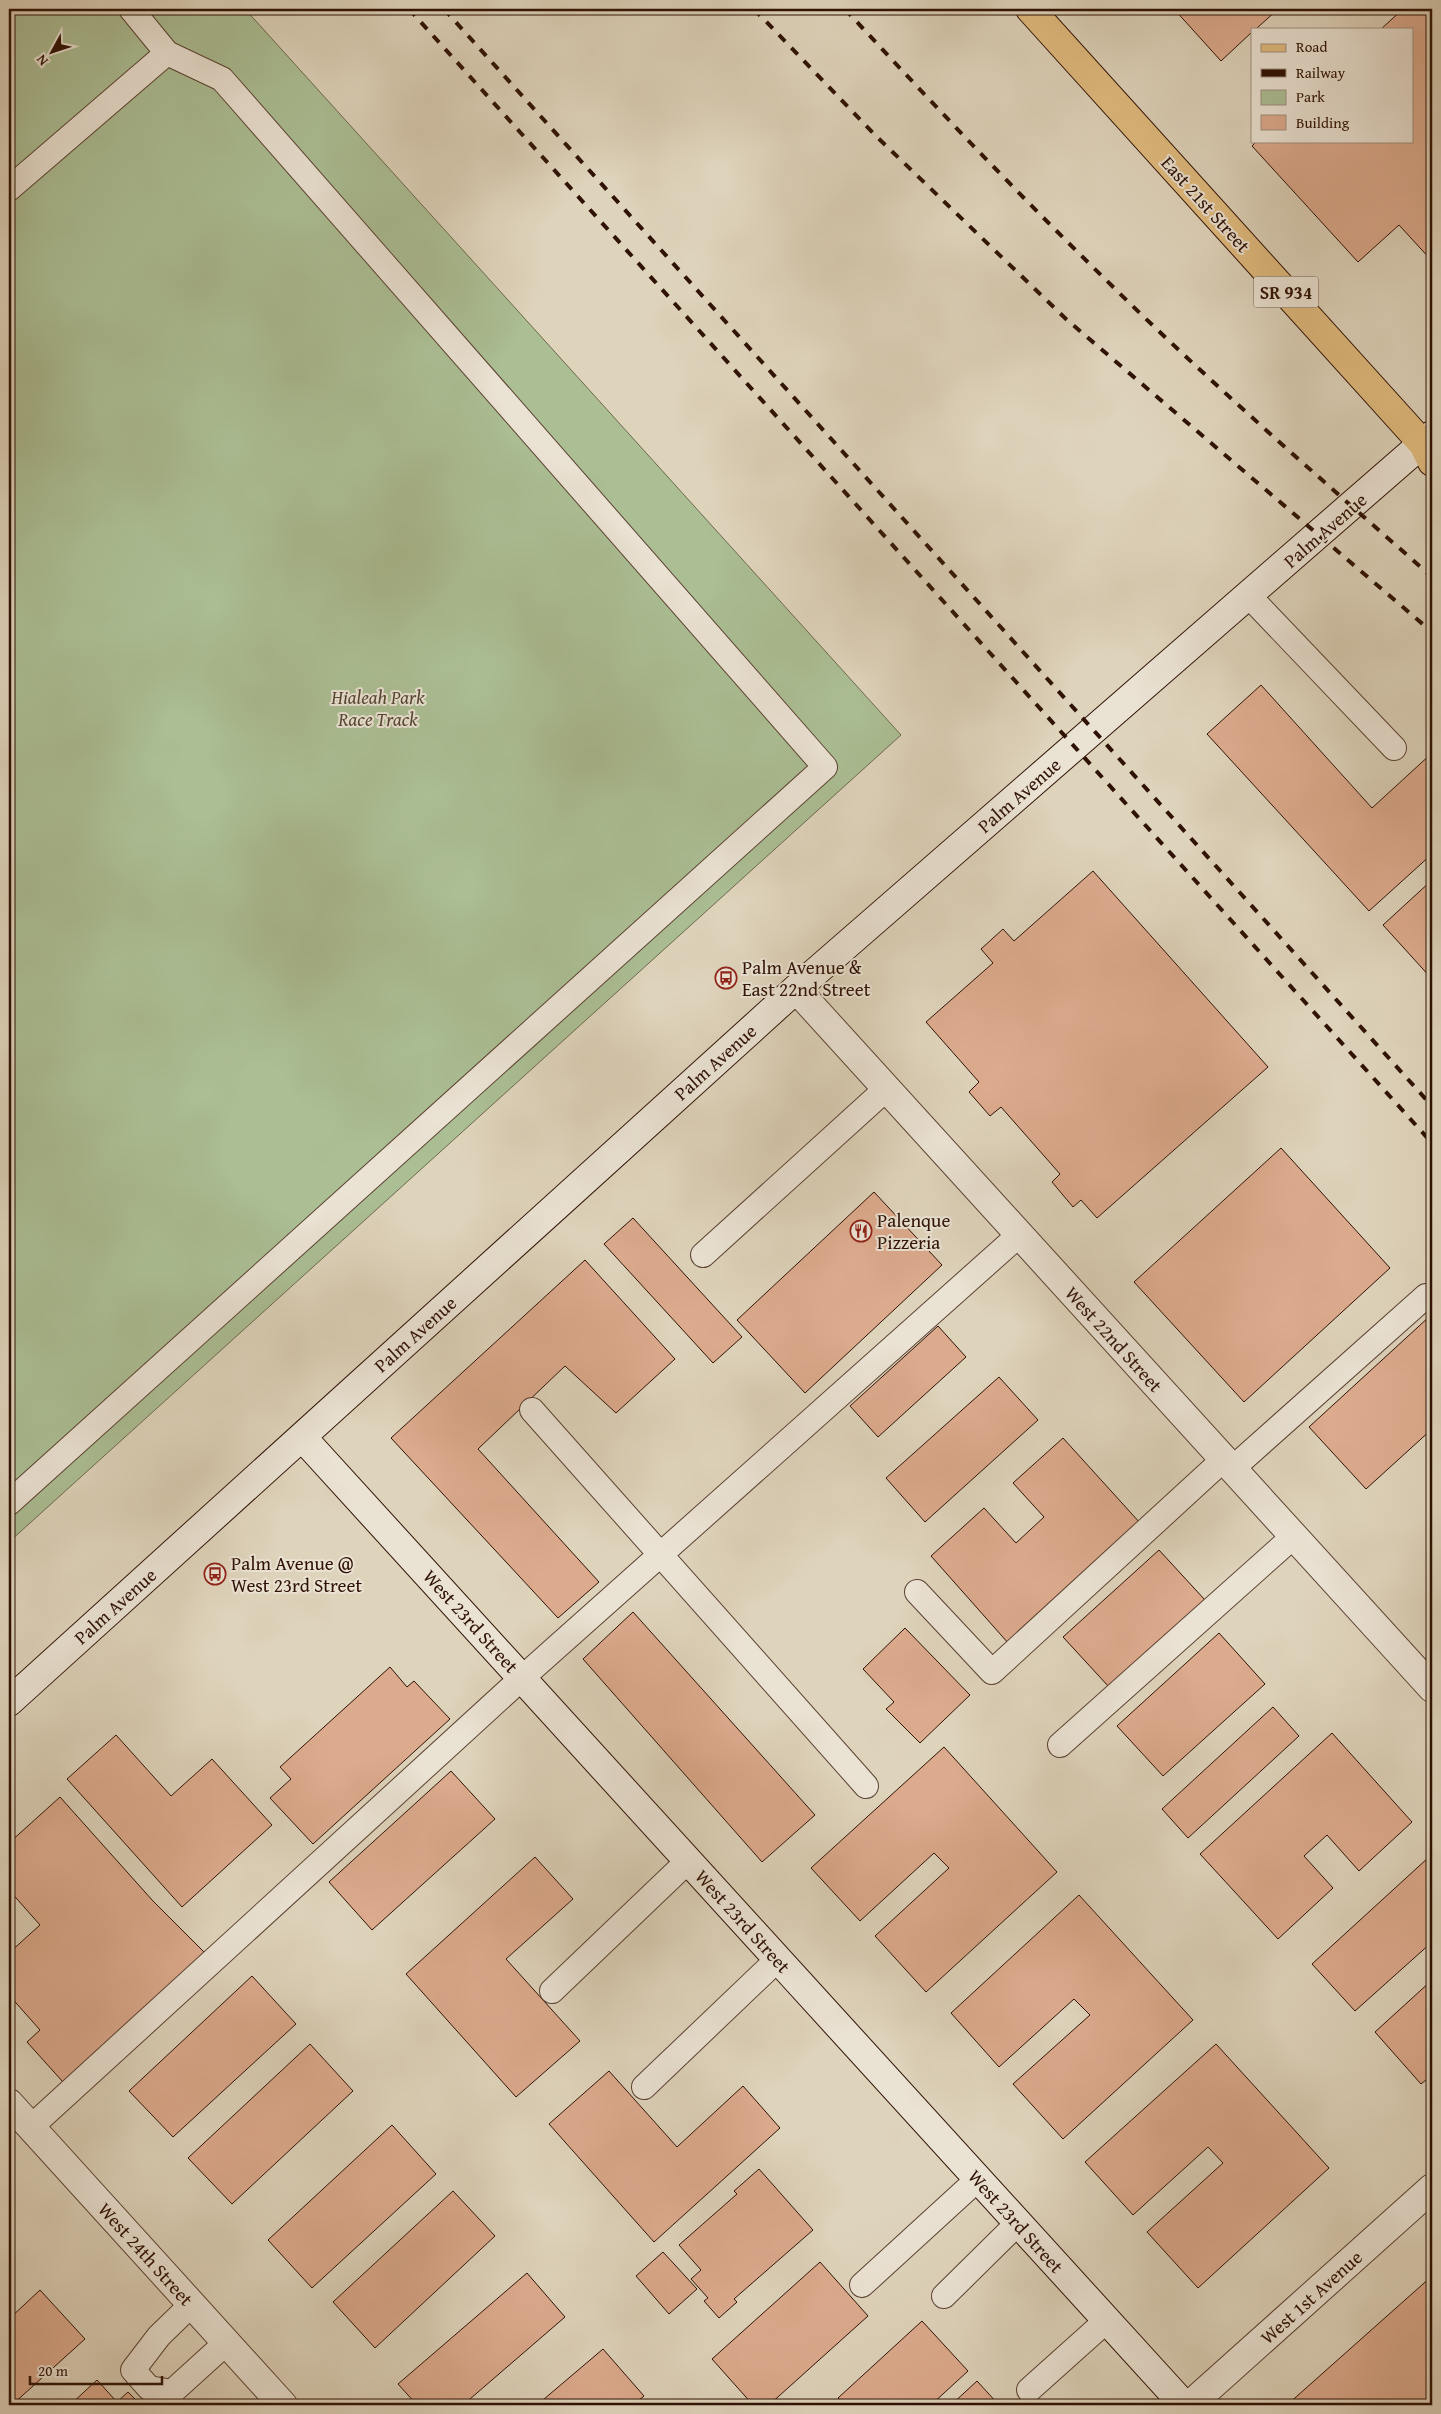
<svg xmlns="http://www.w3.org/2000/svg" width="1441" height="2414" viewBox="0 0 1441 2414" font-family="'Gentium Book Plus',serif">
	<rect width="100%" height="100%" fill="#ded3bb"/>
	<filter id="stains"><feTurbulence type="fractalNoise" baseFrequency=".004" numOctaves="4"/><feColorMatrix values="0 0 0 0 .2 0 0 0 0 .09 0 0 0 0 .02 0 0 0 .5 -.17"/></filter>
	<radialGradient id="worn" r=".72"><stop offset=".6" stop-color="#630" stop-opacity="0"/><stop offset="1" stop-color="#630" stop-opacity=".3"/></radialGradient>
	<!-- green -->
	<path fill="#abbe94" stroke="#6d684c" d="M 9,9 L 245,9 L 901,735 L 9,1542 Z"/>
	<!-- building -->
	<path fill="#dcaa8d" stroke="#2f1205" d="M 1174,9 L 1278,9 L 1256,29 L 1252,29 L 1252,32 L 1221,61 Z
		M 1403,9 L 1432,9 L 1432,261 L 1399,225 L 1358,262 L 1252,146 L 1257,141 L 1412,141 L 1412,29 L 1381,29 Z
		M 1261,685 L 1372,808 L 1432,753 L 1432,854 L 1369,911 L 1207,734 Z
		M 1093,871 L 1268,1067 L 1097,1218 L 1081,1200 L 1073,1207 L 1052,1182 L 1060,1174 L 1001,1107 L 990,1116 L 969,1092 L 979,1082 L 926,1022 L 993,963 L 981,949 L 1003,929 L 1014,941 Z
		M 1432,880 L 1432,979 L 1383,925 Z
		M 1281,1148 L 1390,1268 L 1244,1402 L 1134,1282 Z
		M 874,1192 L 942,1265 L 805,1393 L 737,1320 Z
		M 633,1218 L 742,1337 L 713,1363 L 604,1244 Z
		M 585,1260 L 675,1359 L 616,1413 L 565,1366 L 478,1449 L 599,1582 L 558,1618 L 391,1438 Z
		M 1430,1316 L 1432,1319 L 1432,1429 L 1366,1489 L 1309,1427 Z
		M 938,1326 L 966,1357 L 878,1437 L 850,1406 Z
		M 999,1377 L 1038,1420 L 925,1522 L 886,1478 Z
		M 1063,1438 L 1141,1524 L 1009,1644 L 931,1556 L 984,1508 L 1016,1543 L 1044,1517 L 1013,1483 Z
		M 1159,1550 L 1205,1600 L 1109,1687 L 1063,1637 Z
		M 633,1612 L 815,1815 L 762,1862 L 583,1659 Z
		M 905,1628 L 970,1695 L 920,1743 L 886,1709 L 894,1702 L 863,1669 Z
		M 1219,1633 L 1265,1684 L 1163,1776 L 1117,1726 Z
		M 390,1667 L 407,1687 L 414,1681 L 450,1719 L 313,1844 L 270,1798 L 291,1779 L 280,1767 Z
		M 1273,1707 L 1299,1736 L 1188,1838 L 1162,1809 Z
		M 1332,1733 L 1412,1822 L 1359,1871 L 1327,1835 L 1304,1856 L 1333,1888 L 1278,1939 L 1200,1854 Z
		M 116,1735 L 171,1796 L 212,1759 L 272,1825 L 182,1907 L 67,1779 Z
		M 944,1747 L 1057,1872 L 926,1992 L 875,1936 L 949,1868 L 934,1853 L 860,1921 L 811,1868 Z
		M 451,1771 L 495,1819 L 372,1930 L 329,1882 Z
		M 60,1797 L 153,1901 L 205,1953 L 63,2082 L 27,2042 L 40,2030 L 9,1995 L 9,1953 L 40,1925 L 9,1890 L 9,1843 Z
		M 535,1857 L 573,1899 L 506,1959 L 580,2041 L 516,2097 L 406,1974 Z
		M 1429,1857 L 1432,1861 L 1432,1942 L 1355,2011 L 1312,1964 Z
		M 1079,1895 L 1193,2020 L 1063,2139 L 1013,2084 L 1090,2015 L 1074,1999 L 999,2067 L 951,2013 Z
		M 252,1976 L 296,2024 L 173,2137 L 129,2091 Z
		M 1432,1980 L 1432,2075 L 1421,2084 L 1375,2032 Z
		M 310,2044 L 353,2091 L 232,2204 L 188,2158 Z
		M 1216,2044 L 1329,2168 L 1198,2288 L 1147,2232 L 1223,2163 L 1208,2147 L 1133,2215 L 1085,2162 Z
		M 609,2071 L 677,2147 L 743,2086 L 780,2128 L 654,2242 L 549,2124 Z
		M 392,2125 L 436,2174 L 312,2288 L 268,2240 Z
		M 759,2169 L 813,2230 L 734,2299 L 737,2302 L 719,2318 L 704,2301 L 708,2298 L 691,2279 L 701,2270 L 679,2245 L 737,2194 L 734,2191 Z
		M 453,2191 L 495,2236 L 375,2348 L 333,2302 Z
		M 663,2252 L 697,2289 L 669,2314 L 636,2276 Z
		M 820,2262 L 868,2316 L 769,2405 L 753,2405 L 712,2359 Z
		M 527,2273 L 565,2317 L 463,2405 L 417,2405 L 398,2384 Z
		M 1432,2276 L 1432,2399 L 1426,2405 L 1287,2405 Z
		M 40,2290 L 85,2339 L 12,2405 L 9,2405 L 9,2319 Z
		M 922,2321 L 968,2371 L 931,2405 L 845,2405 L 838,2398 Z
		M 603,2349 L 644,2396 L 633,2405 L 537,2405 Z
		M 97,2380 L 117,2402 L 128,2392 L 141,2405 L 70,2405 Z
		M 977,2381 L 999,2405 L 951,2405 Z"/>
	<g fill="none" stroke-linecap="round" stroke-linejoin="round">
		<!-- lane casing -->
		<g stroke="#5b4232" stroke-width="26">
			<path id="lane" d="M 9,189 L 167,53 L 131,9
				M 1249,596 L 1394,748
				M 703,1255 L 886,1089
				M 532,1410 L 866,1786
				M 1233,1468 L 1426,1296
				M 9,1503 L 825,767 L 222,79 L 167,53
				M 917,1592 L 992,1672 L 1224,1459
				M 1060,1745 L 1294,1536
				M 552,1991 L 688,1861
				M 644,2087 L 778,1959
				M 31,2127 L 522,1678 L 1019,1235
				M 862,2285 L 978,2179
				M 944,2296 L 1018,2223
				M 192,2304 L 159,2336 L 133,2370 L 149,2388 L 172,2392 L 226,2343
				M 1029,2390 L 1106,2321"/>
		</g>
		<!-- street casing -->
		<g stroke="#5b4232" stroke-width="30">
			<path id="street" d="M 796,989 L 1432,1688
				M 9,2103 L 283,2405
				M 1190,2405 L 1432,2188"/>
		</g>
		<!-- secondary casing -->
		<g stroke="#2f1205" stroke-width="30">
			<path id="secondary" d="M 302,1437 L 1184,2405
				M 9,1702 L 796,989 L 1432,435"/>
		</g>
		<!-- primary casing -->
		<g stroke="#2f1205" stroke-width="30">
			<path id="primary" d="M 1030,9 L 1423,444 L 1432,462"/>
		</g>
		<!-- lane -->
		<use href="#lane" stroke="#eae2d3" stroke-width="24"/>
		<!-- street -->
		<use href="#street" stroke="#eae2d3" stroke-width="28"/>
		<!-- secondary -->
		<use href="#secondary" stroke="#eae2d3" stroke-width="28"/>
		<!-- primary -->
		<use href="#primary" stroke="#dfba7e" stroke-width="28"/>
		<!-- rail -->
		<path stroke="#2f1205" stroke-width="4" stroke-dasharray="9 9" stroke-linecap="butt" d="M 409,9 L 1432,1143
			M 444,9 L 1432,1106
			M 754,9 L 876,136 L 1066,319 L 1432,632
			M 845,9 C 929,100 1015,191 1104,278 C 1209,382 1321,479 1432,577"/>
	</g>
	<!-- icons -->
	<defs>
		<g id="bus-ring" transform="scale(1.125)"><circle r="9.5" fill="#eae2d3" stroke="#8f2418" stroke-width="1.5"/><path d="M-5-6H5V4H4V6H2V4H-2V6H-4V4H-5ZM-3.5-4V0h7V-4ZM-3.5 1.2v1.5H-2V1.2ZM2 1.2v1.5H3.5V1.2Z" fill="#8f2418"/></g>
		<g id="restaurant-ring" transform="scale(1.125)"><circle r="9.5" fill="#eae2d3" stroke="#8f2418" stroke-width="1.5"/><path d="M-5-6h1v4h1v-4h1v4h1v-4h1v5L-1.5 .5V6h-2V.5L-5-1ZM5-6V6H3V1.5H1.5Q1.5-4 5-6Z" fill="#8f2418"/></g>
	</defs>
	<g fill-rule="evenodd">
		<use href="#bus-ring" x="726" y="978"/>
		<use href="#restaurant-ring" x="861" y="1231"/>
		<use href="#bus-ring" x="215" y="1574"/>
	</g>
	<g text-anchor="middle" dominant-baseline="central" stroke-width="4" stroke-linejoin="round" paint-order="stroke">
		<!-- shield labels -->
		<rect fill="#eae2d3" stroke="#675043" stroke-width="1" x="1253.5" y="276.5" width="65" height="31" rx="4"/>
		<g font-size="18" font-weight="bold" fill="#2f1205">
			<text x="1286" y="292">SR 934</text>
		</g>
		<!-- street labels -->
		<g font-size="19" fill="#2f1205" stroke="#eae2d3">
			<text transform="translate(1206 204) rotate(48)">East 21st Street</text>
			<text transform="translate(1325 530) rotate(-41)">Palm Avenue</text>
			<text transform="translate(1019 795) rotate(-41)">Palm Avenue</text>
			<text transform="translate(715 1062) rotate(-42)">Palm Avenue</text>
			<text transform="translate(415 1334) rotate(-42)">Palm Avenue</text>
			<text transform="translate(1114 1339) rotate(48)">West 22nd Street</text>
			<text transform="translate(115 1606) rotate(-42)">Palm Avenue</text>
			<text transform="translate(471 1621) rotate(48)">West 23rd Street</text>
			<text transform="translate(743 1921) rotate(48)">West 23rd Street</text>
			<text transform="translate(1016 2221) rotate(48)">West 23rd Street</text>
			<text transform="translate(146 2254) rotate(48)">West 24th Street</text>
			<text transform="translate(1311 2297) rotate(-42)">West 1st Avenue</text>
		</g>
		<!-- park labels -->
		<g font-size="19" font-style="italic" fill="#544630" stroke="#eae2d3">
			<text x="378" y="697">Hialeah Park<tspan x="378" dy="22">Race Track</tspan></text>
		</g>
		<!-- poi labels -->
		<g font-size="19" fill="#2f1205" stroke="#eae2d3" text-anchor="start">
			<text x="742" y="967">Palm Avenue &amp;<tspan x="742" dy="22">East 22nd Street</tspan></text>
			<text x="877" y="1220">Palenque<tspan x="877" dy="22">Pizzeria</tspan></text>
			<text x="231" y="1563">Palm Avenue @<tspan x="231" dy="22">West 23rd Street</tspan></text>
		</g>
	</g>
	<!-- margin -->
	<rect width="1441" height="2414" fill="none" stroke="#ded3bb" stroke-width="30"/>
	<rect x="10" y="10" width="1421" height="2394" fill="none" stroke="#2f1205" stroke-width="2.5"/>
	<rect x="15" y="15" width="1411" height="2384" fill="none" stroke="#2f1205"/>
	<!-- legend -->
	<rect x="1251" y="28" width="162" height="115" fill="#eae2d3" stroke="#9f8f81"/>
	<rect x="1261" y="44" width="25" height="8" fill="#dfba7e" stroke="#9f8f81"/>
	<text x="1296" y="52" font-size="15" fill="#2f1205">Road</text>
	<rect x="1261" y="69" width="25" height="8" fill="#2f1205" stroke="#9f8f81"/>
	<text x="1296" y="78" font-size="15" fill="#2f1205">Railway</text>
	<rect x="1261" y="90" width="25" height="15" fill="#abbe94" stroke="#9f8f81"/>
	<text x="1296" y="102" font-size="15" fill="#2f1205">Park</text>
	<rect x="1261" y="115" width="25" height="15" fill="#dcaa8d" stroke="#9f8f81"/>
	<text x="1296" y="128" font-size="15" fill="#2f1205">Building</text>
	<!-- north arrow -->
	<g transform="translate(52 52) rotate(230)" stroke="#eae2d3" stroke-width="4" paint-order="stroke">
	<path d="M0-4L9 19L0 12L-9 19Z" fill="#2f1205"/>
	<text y="-8" font-size="14" font-weight="bold" text-anchor="middle" fill="#2f1205">N</text>
	</g>
	<!-- scale -->
	<path d="M30 2376v8h132v-8" fill="none" stroke="#2f1205" stroke-width="2.5"/>
	<text x="38" y="2376" font-size="15" fill="#2f1205" stroke="#eae2d3" stroke-width="4" paint-order="stroke">20 m</text>
	<rect width="100%" height="100%" filter="url(#stains)"/>
	<rect width="100%" height="100%" fill="url(#worn)"/>
</svg>
